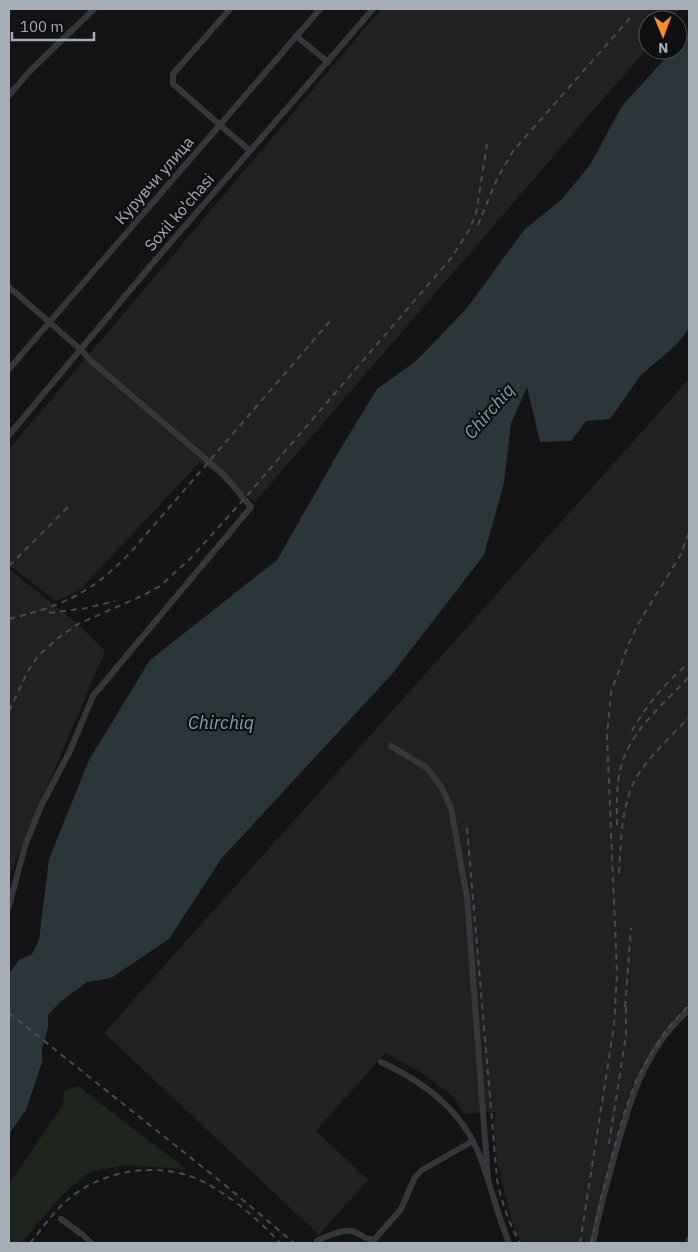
<svg xmlns="http://www.w3.org/2000/svg" width="698" height="1252" viewBox="0 0 698 1252" font-family="'IBM Plex Sans',sans-serif">
	<rect width="100%" height="100%" fill="#141416"/>
	<!-- built -->
	<path fill="#202123" d="M 381,9 L 680,9 L 671,20 L 648,20 L 648,47 L 255,502 L 200,462 L 80,590 L 56,601 L 9,565 L 9,449 Z
		M 689,379 L 689,1006 L 667,1028 L 645,1064 L 623,1111 L 590,1243 L 522,1243 L 515,1231 L 509,1210 L 498,1167 L 494,1130 L 495,1112 L 464,1114 L 453,1096 L 420,1072 L 385,1053 L 316,1131 L 368,1180 L 319,1235 L 104,1033 Z
		M 9,569 L 78,624 L 105,651 L 9,877 Z"/>
	<!-- green -->
	<path fill="#1c241c" d="M 78,1086 L 186,1169 L 125,1165 L 90,1172 L 62,1195 L 21,1243 L 9,1243 L 9,1184 L 63,1105 L 64,1091 Z"/>
	<!-- water -->
	<path fill="#2a363a" d="M 689,34 L 689,329 L 677,344 L 640,376 L 610,419 L 586,421 L 571,441 L 540,442 L 527,387 L 511,423 L 504,483 L 484,555 L 392,674 L 221,859 L 169,939 L 111,978 L 87,982 L 60,1002 L 48,1015 L 48,1028 L 42,1048 L 42,1063 L 26,1110 L 9,1134 L 9,974 L 19,960 L 32,954 L 39,940 L 49,859 L 89,760 L 150,660 L 277,560 L 341,448 L 377,389 L 416,361 L 467,308 L 524,230 L 562,199 L 590,165 L 622,106 L 673,50 L 678,50 L 678,45 Z"/>
	<g fill="none" stroke-linecap="round" stroke-linejoin="round">
		<!-- minor -->
		<path stroke="#35373b" stroke-width="6" d="M 230,9 L 173,74 L 173,84 L 250,151
			M 296,36 L 328,62
			M 9,95 L 31,70 L 94,9
			M 9,287 L 80,349 L 90,360 L 222,473 L 251,507 L 93,696 L 69,753 L 41,806 L 25,846 L 9,906
			M 9,369 L 320,9
			M 9,435 L 152,264 L 373,9
			M 391,746 L 427,768 L 442,788 L 451,808 L 467,898 L 488,1179
			M 381,1062 C 426,1083 463,1111 481,1159 C 491,1187 498,1216 509,1243
			M 61,1219 L 83,1235 L 91,1243
			M 317,1241 C 324,1237 344,1229 352,1231 C 360,1233 366,1241 375,1239 L 401,1209 L 415,1177 L 422,1170 L 473,1141
			M 593,1243 C 598,1218 604,1193 611,1169 C 626,1112 643,1048 689,1010
			M 688,1243 L 689,1239"/>
		<!-- rail -->
		<path stroke="#484b50" stroke-width="2" stroke-dasharray="6 5" stroke-linecap="butt" d="M 478,225 L 497,179 L 513,151 L 631,17
			M 9,566 L 71,504
			M 49,613 L 87,608 L 115,601
			M 9,619 C 64,605 90,594 130,553 L 331,320
			M 9,711 L 28,671 L 38,656 L 58,638 L 78,624 L 144,595 L 160,586 L 189,560 L 244,499 L 452,257 L 469,230 L 476,214 L 487,144
			M 632,731 C 646,705 666,682 689,663
			M 617,825 C 617,807 616,789 620,771 C 628,732 663,705 689,677
			M 467,828 L 497,1179 C 501,1201 509,1223 520,1243
			M 619,873 C 621,843 621,805 636,778 C 650,755 671,737 689,717
			M 625,1007 L 631,928
			M 9,1013 L 225,1185 L 294,1243
			M 609,1144 L 626,1035 L 626,1001
			M 30,1243 C 41,1230 52,1214 65,1202 C 100,1170 158,1160 202,1181 C 231,1196 258,1219 280,1243
			M 580,1243 L 614,1026 L 617,973 L 607,736 L 611,692 L 629,643 L 638,624 L 680,556 L 689,533
			M 591,1243 L 602,1194 L 615,1145 L 625,1110 L 637,1079 L 649,1057 L 667,1029 L 689,1005"/>
	</g>
	<g text-anchor="middle" dominant-baseline="central" stroke-width="4.5" stroke-linejoin="round" paint-order="stroke">
		<!-- street labels -->
		<g font-size="16" fill="#a5aeb7" stroke="#0f0f11">
			<text transform="translate(154 180) rotate(-49)">Курувчи улица</text>
			<text transform="translate(179 212) rotate(-49)">Soxil ko'chasi</text>
		</g>
		<!-- water labels -->
		<g font-size="18" font-style="italic" fill="#7aa3b4" stroke="#0f0f11">
			<text transform="translate(489 411) rotate(-49)">Chirchiq</text>
			<text x="221" y="722">Chirchiq</text>
		</g>
	</g>
	<!-- border -->
	<rect width="698" height="1252" fill="none" stroke="#a5aeb7" stroke-width="20"/>
	<!-- north arrow -->
	<g transform="translate(663 35) rotate(179)"><circle r="24" fill="#0f0f11" stroke="#4b4f53"/>
	<path d="M0-4L9 19L0 12L-9 19Z" fill="#f98e29"/>
	<text y="-8" font-size="14" font-weight="bold" text-anchor="middle" fill="#a5aeb7">N</text>
	</g>
	<!-- scale -->
	<path d="M12 32v8h82v-8" fill="none" stroke="#a5aeb7" stroke-width="2.5"/>
	<text x="20" y="32" font-size="15" fill="#a5aeb7" stroke="#0f0f11" stroke-width="4" paint-order="stroke">100 m</text>
</svg>
